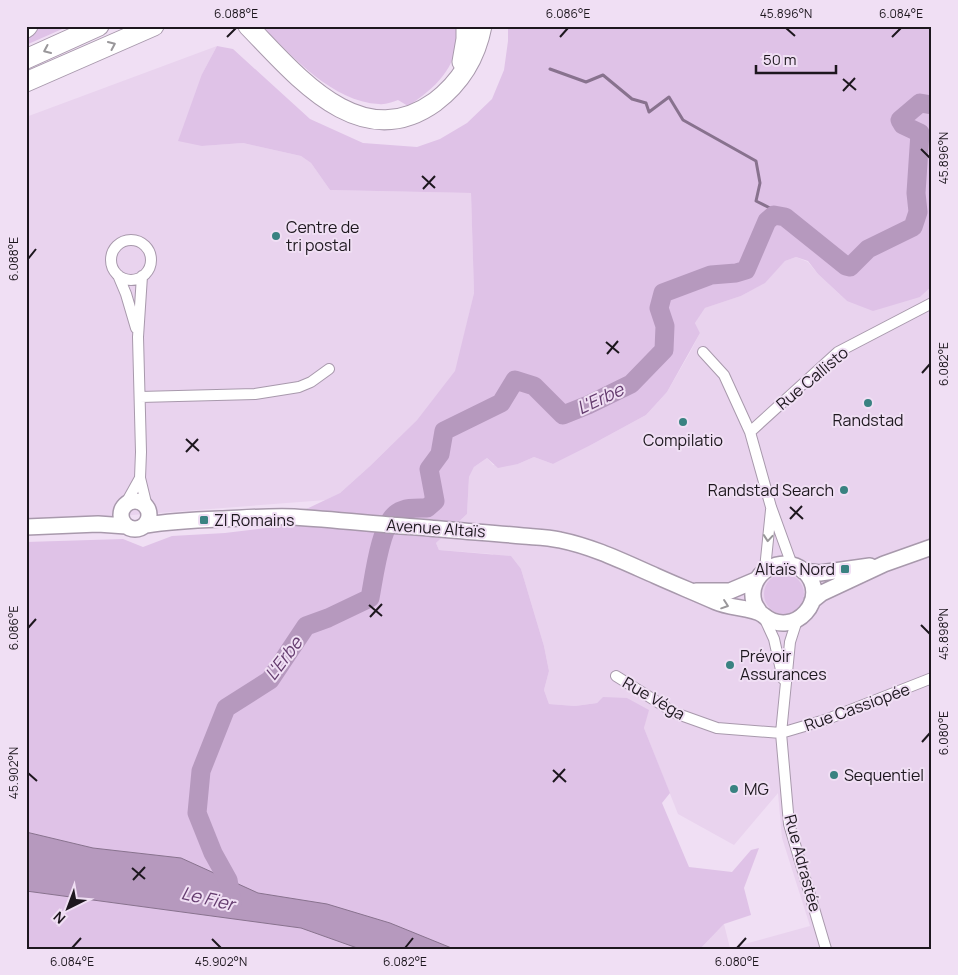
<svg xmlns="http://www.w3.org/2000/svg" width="958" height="975" viewBox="0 0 958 975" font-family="Manrope,sans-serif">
	<rect width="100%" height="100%" fill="#f0dff4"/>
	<!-- built -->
	<path fill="#e9d3ee" d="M 217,46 L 202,74 L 202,146 L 243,143 L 301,156 L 311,163 L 330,190 L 471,193 L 474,293 L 456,371 L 417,420 L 370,466 L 340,493 L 326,500 L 81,519 L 26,519 L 26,117 Z
		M 796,257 L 808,262 L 818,274 L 847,301 L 920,297 L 932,286 L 932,949 L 700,949 L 724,924 L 730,948 L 810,926 L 782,838 L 778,793 L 734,845 L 678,814 L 644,728 L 648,710 L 626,698 L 603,698 L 597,703 L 575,706 L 549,704 L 544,690 L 549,671 L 544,646 L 521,569 L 492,554 L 439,550 L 436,543 L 467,514 L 469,477 L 474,467 L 487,458 L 493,465 L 518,464 L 534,457 L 553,464 L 589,446 L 646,415 L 667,392 L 689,354 L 700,333 L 695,323 L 705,308 L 741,296 L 764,283 L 785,261 Z"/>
	<!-- green -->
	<path fill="#dfc2e7" d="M 37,26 L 69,26 L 26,45 L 26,36 Z
		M 262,26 L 457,26 C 461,64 437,87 408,106 L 398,100 C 392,102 385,105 379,104 C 333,102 293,57 262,26 Z
		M 508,26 L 932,26 L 932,286 L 920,297 L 873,311 L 847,301 L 818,274 L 808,261 L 796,257 L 785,261 L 765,283 L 741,296 L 705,308 L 695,323 L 700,333 L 667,392 L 646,415 L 589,446 L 553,464 L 534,457 L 518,464 L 498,468 L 487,458 L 474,467 L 469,477 L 467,514 L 436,543 L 439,550 L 511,556 L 521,569 L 544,646 L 549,671 L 544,690 L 549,704 L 575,706 L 597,703 L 603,697 L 627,698 L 649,710 L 644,728 L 670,793 L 662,803 L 689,867 L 732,872 L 751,850 L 759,848 L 744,888 L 751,915 L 724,924 L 700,949 L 454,949 L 390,923 L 327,905 L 258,893 L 181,858 L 93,848 L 26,832 L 26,542 L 123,539 L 143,547 L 172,536 L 225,533 L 275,527 L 298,513 L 340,493 L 370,466 L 417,420 L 455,371 L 474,293 L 471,193 L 330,190 L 311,163 L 301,156 L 243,143 L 202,146 L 178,141 L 202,74 L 217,46 L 233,49 L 310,119 L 363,143 L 417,147 L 440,139 L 467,123 L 492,99 L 504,70 L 508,41 Z
		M764 594a20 20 0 1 1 40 0a20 20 0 1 1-40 0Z
		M 26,891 L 301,928 L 360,949 L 26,949 Z"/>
	<!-- water -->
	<path fill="#b699be" stroke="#88728e" d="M 26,832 L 93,848 L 181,858 L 258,893 L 327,904 L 390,923 L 454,949 L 360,949 L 301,928 L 26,891 Z"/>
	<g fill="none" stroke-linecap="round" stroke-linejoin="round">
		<!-- stream -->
		<path stroke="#88728e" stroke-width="3" d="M 550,69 L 586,82 L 603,75 L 632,99 L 646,103 L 649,112 L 669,97 L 683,120 L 756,161 L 760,183 L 756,201 L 772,209 L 774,215"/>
		<!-- river -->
		<path stroke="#b699be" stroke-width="19" d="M 232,903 L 228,880 L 213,853 L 197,813 L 201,771 L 226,708 L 270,680 L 306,626 L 328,618 L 370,598 C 374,578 380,524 397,513 C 406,507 417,508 427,508 L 435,501 L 429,469 L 440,454 L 444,431 L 501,403 L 515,380 L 534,386 L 563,415 L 588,405 L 631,384 L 664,350 L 665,326 L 659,308 L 663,293 L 711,275 L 736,273 L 746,270 L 767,221 L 774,215 L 785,217 L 846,266 L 850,267 L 868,249 L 913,227 L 918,212 L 916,193 L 920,133 L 903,125 L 900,120 L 920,103 L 932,105"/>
		<!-- street casing -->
		<g stroke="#a899ac" stroke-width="12">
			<path id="street" d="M111 260a20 20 0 1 1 40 0a20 20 0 1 1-40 0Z
				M 118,275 L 126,294 L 136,328
				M 142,276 L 138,337 L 141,452 L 140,478 L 147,507
				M 703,352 L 724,375 L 750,432 L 771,507 L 792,565
				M 140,397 L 255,394 L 299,387 L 311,382 L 329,369
				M 750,432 L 838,352 L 932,303
				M 125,505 L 140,478
				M 765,569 L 771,510
				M 763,615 L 774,639 L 783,679
				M 797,620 L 790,642 L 781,733 L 789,824 L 826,949
				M 616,676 L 675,713 L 717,728 L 781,733 L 825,720 L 932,678"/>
		</g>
		<!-- secondary casing -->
		<g stroke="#a899ac" stroke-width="18">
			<path id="secondary" d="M121 515a14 14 0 1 1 28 0a14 14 0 1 1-28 0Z
				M 146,525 C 171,521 195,520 220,519 C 244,518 269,516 294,517 C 339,520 384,525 429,528 C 460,531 492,533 523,536 C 535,537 548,537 560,540 C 594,547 624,562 656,576 C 676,585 696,593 716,602 C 729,608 754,608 763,615 C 794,641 832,597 804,571 C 782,552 746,574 754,602 C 755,606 758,609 760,613
				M 26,527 L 98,524 L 126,526
				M 803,571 L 820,573 L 870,566
				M 696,591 L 730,591 L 756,580
				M 812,601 L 822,593 L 884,564 L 932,547"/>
		</g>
		<!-- highway casing -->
		<g stroke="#a899ac" stroke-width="21">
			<path id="highway" d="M 248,26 C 296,75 360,156 435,102 C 460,83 476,57 482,26
				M 26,28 L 28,26
				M 26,59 L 99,26
				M 462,62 L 466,39 L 466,26
				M 26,82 L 154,26"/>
		</g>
		<!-- street -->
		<use href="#street" stroke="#fff" stroke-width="10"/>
		<!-- secondary -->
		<use href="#secondary" stroke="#fff" stroke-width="15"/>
		<!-- highway -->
		<use href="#highway" stroke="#fff" stroke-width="19"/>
	</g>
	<!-- one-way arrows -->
	<defs><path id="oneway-chevron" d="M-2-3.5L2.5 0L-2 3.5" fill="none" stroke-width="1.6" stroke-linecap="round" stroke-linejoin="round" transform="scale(1.25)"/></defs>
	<g stroke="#99979a">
		<use href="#oneway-chevron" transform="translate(112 45) rotate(-24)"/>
		<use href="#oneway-chevron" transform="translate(47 50) rotate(156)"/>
		<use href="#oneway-chevron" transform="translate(768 538) rotate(95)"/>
		<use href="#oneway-chevron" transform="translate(725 605) rotate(19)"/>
	</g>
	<!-- ticks -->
	<path fill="none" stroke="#1d171e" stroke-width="2" d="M 786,28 L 795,36M 227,37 L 236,28M 560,37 L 568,28M 892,37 L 901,28M 843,79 L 856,90M 843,91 L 855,78M 921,149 L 930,158M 422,176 L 435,188M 423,189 L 435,176M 28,259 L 36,249M 606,342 L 619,353M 607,354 L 618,341M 922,373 L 930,364M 186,439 L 199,451M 186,452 L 198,439M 790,507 L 803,519M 790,519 L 802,506M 369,605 L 382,616M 370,617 L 382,604M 921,625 L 930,634M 28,628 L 36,619M 922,742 L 930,733M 553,770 L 566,782M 28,773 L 37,781M 553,782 L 565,769M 132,868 L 145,879M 133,880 L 145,867M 212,939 L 221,948M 72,948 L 81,938M 405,948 L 413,938M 737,948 L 746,938"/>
	<!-- markers -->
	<g fill="#398281" stroke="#f0dff4" stroke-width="2">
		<circle cx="276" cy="236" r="5"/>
		<circle cx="868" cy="403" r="5"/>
		<circle cx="683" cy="422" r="5"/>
		<circle cx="844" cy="490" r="5"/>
		<rect x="199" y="515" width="10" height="10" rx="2.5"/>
		<rect x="840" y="564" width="10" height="10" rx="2.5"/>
		<circle cx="730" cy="665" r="5"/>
		<circle cx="834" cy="775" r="5"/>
		<circle cx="734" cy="789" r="5"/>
	</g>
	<g text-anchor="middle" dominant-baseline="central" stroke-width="4" stroke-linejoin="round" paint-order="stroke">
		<!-- poi labels -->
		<g font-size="16" fill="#1d171e" stroke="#f0dff4" text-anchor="start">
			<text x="286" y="227">Centre de<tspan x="286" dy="18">tri postal</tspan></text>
			<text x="868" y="420" text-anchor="middle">Randstad</text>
			<text x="683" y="440" text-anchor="middle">Compilatio</text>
			<text x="834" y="490" text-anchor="end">Randstad Search</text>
			<text x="214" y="520">ZI Romains</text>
			<text x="835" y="569" text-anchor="end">Altaïs Nord</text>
			<text x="740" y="656">Prévoir<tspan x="740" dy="18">Assurances</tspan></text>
			<text x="844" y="775">Sequentiel</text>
			<text x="744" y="789">MG</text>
		</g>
		<!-- street labels -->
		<g font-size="16" fill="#1d171e" stroke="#f0dff4">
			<text transform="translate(812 378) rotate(-40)">Rue Callisto</text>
			<text transform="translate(436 528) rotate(4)">Avenue Altaïs</text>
			<text transform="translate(654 698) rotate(30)">Rue Véga</text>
			<text transform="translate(857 707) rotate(-20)">Rue Cassiopée</text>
			<text transform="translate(803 863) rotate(75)">Rue Adrastée</text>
		</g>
		<!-- water labels -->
		<g font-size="18" font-style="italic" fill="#643c6e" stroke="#f0dff4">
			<text transform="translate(600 398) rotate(-25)">L'Erbe</text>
			<text transform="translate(283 658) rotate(-53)">L'Erbe</text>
			<text transform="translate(208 898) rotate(13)">Le Fier</text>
		</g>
	</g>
	<!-- border -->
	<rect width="958" height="975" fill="none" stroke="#f0dff4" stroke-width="55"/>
	<!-- north arrow -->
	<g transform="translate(68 908) rotate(222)" stroke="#f0dff4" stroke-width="4" paint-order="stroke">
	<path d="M0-4L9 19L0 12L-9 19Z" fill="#1d171e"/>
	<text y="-8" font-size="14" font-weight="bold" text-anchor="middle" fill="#1d171e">N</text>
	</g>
	<!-- scale -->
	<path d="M756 65v8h80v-8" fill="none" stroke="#1d171e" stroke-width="2.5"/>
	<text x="763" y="65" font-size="15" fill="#1d171e" stroke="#f0dff4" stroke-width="4" paint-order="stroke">50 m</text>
	<rect x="28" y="28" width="902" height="920" fill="none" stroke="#1d171e" stroke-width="2"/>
	<g font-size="12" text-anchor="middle" fill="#1d171e">
		<text x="236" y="18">6.088°E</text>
		<text x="568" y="18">6.086°E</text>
		<text x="786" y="18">45.896°N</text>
		<text x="901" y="18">6.084°E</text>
		<text transform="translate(944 158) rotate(-90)" y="4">45.896°N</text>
		<text transform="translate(14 259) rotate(-90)" y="4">6.088°E</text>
		<text transform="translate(944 364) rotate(-90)" y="4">6.082°E</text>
		<text transform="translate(14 628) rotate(-90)" y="4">6.086°E</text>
		<text transform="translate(944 634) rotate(-90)" y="4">45.898°N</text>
		<text transform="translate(944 733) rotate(-90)" y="4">6.080°E</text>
		<text transform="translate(14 773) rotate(-90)" y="4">45.902°N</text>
		<text x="72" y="966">6.084°E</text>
		<text x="221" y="966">45.902°N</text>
		<text x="405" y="966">6.082°E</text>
		<text x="737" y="966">6.080°E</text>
	</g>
</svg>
